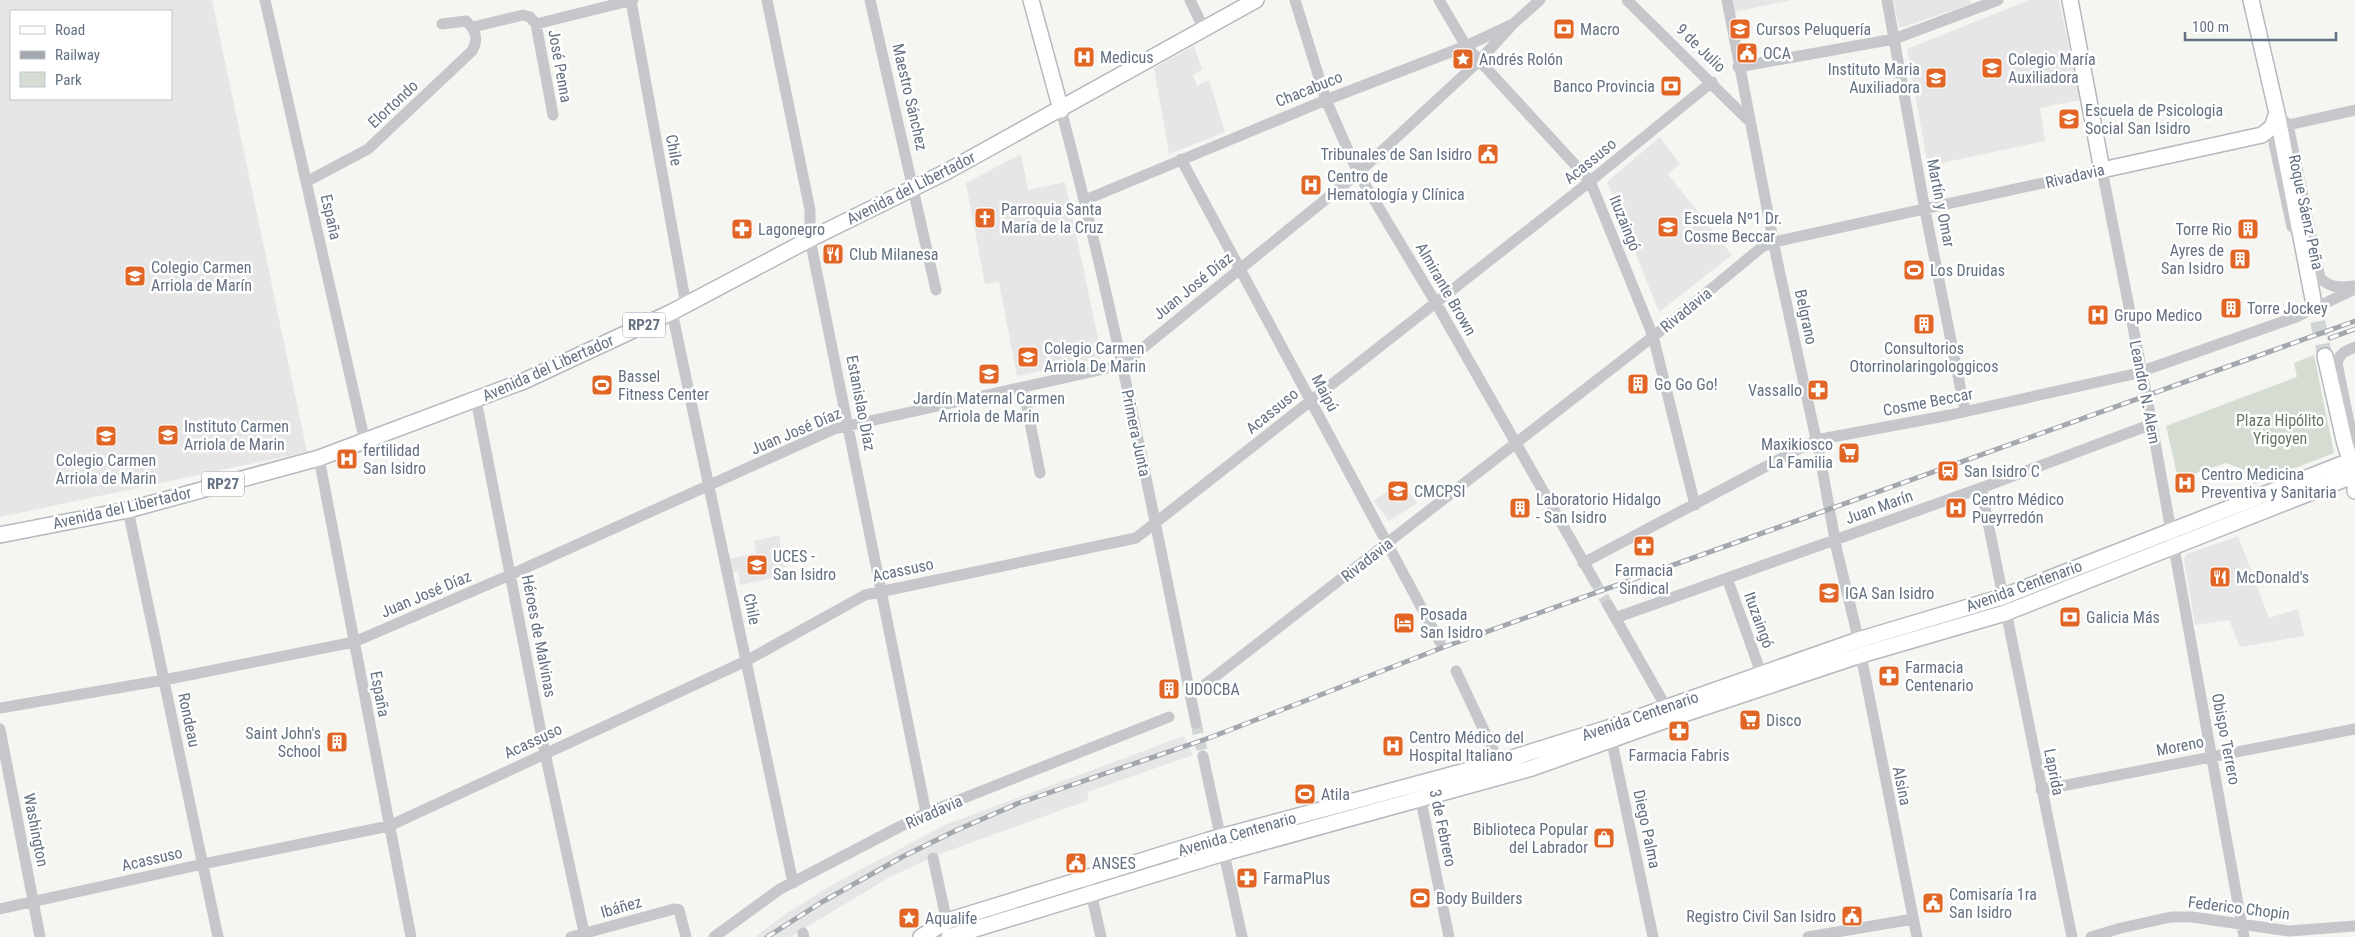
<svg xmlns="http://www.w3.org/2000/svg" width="2355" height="937" viewBox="0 0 2355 937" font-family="'Roboto Condensed',sans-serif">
	<rect width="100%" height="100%" fill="#f5f5f1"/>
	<!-- built -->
	<path fill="#e5e6e5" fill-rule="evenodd" d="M 0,0 L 212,0 L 307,452 L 0,517 ZM 11,11 L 171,11 L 171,99 L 11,99 Z
		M 1731,0 L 1792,0 L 1733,12 Z
		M 1893,0 L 1970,0 L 1971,4 L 1903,27 L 1899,27 Z
		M 2029,0 L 2059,0 L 2080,100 L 2040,108 L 2045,141 L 1928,166 L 1907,49 Z
		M 1194,46 L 1202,69 L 1193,75 L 1197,86 L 1209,80 L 1225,132 L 1169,154 L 1154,68 Z
		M 1660,137 L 1680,164 L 1668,174 L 1732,255 L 1659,312 L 1607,182 Z
		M 1021,154 L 1028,190 L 1065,182 L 1101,352 L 1101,358 L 1098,359 L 1017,376 L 999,282 L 985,284 L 966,183 Z
		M 1401,481 L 1417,503 L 1389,521 L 1374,501 Z
		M 779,535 L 786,575 L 740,585 L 738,571 L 732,573 L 729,559 L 756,553 L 754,541 Z
		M 2238,536 L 2269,618 L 2298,609 L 2304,636 L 2240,647 L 2229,620 L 2195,625 L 2184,559 L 2187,554 Z
		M 1184,736 L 1193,755 L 1087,792 L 1089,800 L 937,855 L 890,877 L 790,937 L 755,937 L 784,915 L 837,882 L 947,824 Z"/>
	<!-- green -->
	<path fill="#d5dcd2" d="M 2314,355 L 2334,453 L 2254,484 L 2250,472 L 2226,463 L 2196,473 L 2179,483 L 2166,426 L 2297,377 L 2294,363 Z"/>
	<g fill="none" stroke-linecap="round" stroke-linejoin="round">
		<!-- minor-tunnel -->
		<path stroke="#d1d4d5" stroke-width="11" stroke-dasharray="11 5.5" stroke-linecap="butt" d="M 1595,582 L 1608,605
			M 1196,723 L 1203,756"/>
		<!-- major-tunnel -->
		<path stroke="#d1d4d5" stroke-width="15" stroke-dasharray="15 8" stroke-linecap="butt" d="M 2313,299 L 2325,356"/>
		<!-- major casing -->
		<g stroke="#b5b8bd" stroke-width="18">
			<path id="major" d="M 1031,0 L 1061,110
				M 2070,0 L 2102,170 L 2262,135 L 2272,127 L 2277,113
				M 2251,0 L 2277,113 L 2313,299
				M 2325,356 L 2345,444 L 2355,475 L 2355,491
				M 0,535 L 128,510 L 319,458 L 524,381 L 672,312 L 810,239 L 946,172 L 1256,0
				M 921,937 L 947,921 L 1209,840 L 1499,762 L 1608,728 L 1858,640 L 2002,597 L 2355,459
				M 949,937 L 1224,853 L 1532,768 L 1672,718 L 1861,655 L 2005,613 L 2355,475"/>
		</g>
		<!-- minor -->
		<path stroke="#c5c7cb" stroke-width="11" d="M 265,0 L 365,442
			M 767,0 L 810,210 L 810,239 L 926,813
			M 870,0 L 936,290
			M 1190,0 L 1204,29
			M 1295,0 L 1326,100 L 1358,173 L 1436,303 L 1595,582
			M 1439,0 L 1466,46 L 1590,181 L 1653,336 L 1695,505
			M 1627,0 L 1747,119
			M 1727,0 L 1777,260 L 1820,457 L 1837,551 L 1855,625 L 1917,937
			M 1887,0 L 1925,210 L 1965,411
			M 631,1 L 686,305
			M 536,24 L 553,115
			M 473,27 L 523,15 L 530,17 L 536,24 L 633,0
			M 1738,67 L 1894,39 L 1998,0
			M 1061,110 C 1115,312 1154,518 1196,723
			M 2277,113 L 2288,125 L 2320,278 C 2331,288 2339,288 2353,286
			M 2288,125 L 2355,110
			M 2274,143 L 2292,227
			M 1181,159 L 1440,642
			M 306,182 L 368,149 L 472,51 C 479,39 476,30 466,21 L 442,24
			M 1085,200 L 1326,100 L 1466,46 L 1513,24 L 1540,0
			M 672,312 L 793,883
			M 1023,387 L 1040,473
			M 476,400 L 545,753 L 585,937
			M 2350,456 L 2353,442 L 2337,363 C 2340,353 2345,351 2355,347
			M 319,458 L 411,937
			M 1981,488 L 2072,937
			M 128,510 L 218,937
			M 1583,563 L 1816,440 L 1950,415 L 2134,374 L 2296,317 L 2355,289
			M 1727,578 L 1761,673
			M 1608,605 L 1670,714
			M 1615,618 L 1981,488 L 2152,424
			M 1456,671 L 1499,762
			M 1203,686 L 1664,328 L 1762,247 L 1774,242 L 2102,170 L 2148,403 L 2244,937
			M 0,708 L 164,680 L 354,642 L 510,575 L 834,429 L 1122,365 L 1358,173 L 1479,61 L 1513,24
			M 0,729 L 40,937
			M 1610,733 L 1653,937
			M 1203,756 L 1242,937
			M 2041,790 L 2355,729
			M 1419,791 L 1449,937
			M 933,858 L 948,927
			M 1088,879 L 1101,937
			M 0,909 L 203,864 L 389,826 L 746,661 L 865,595 L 1136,538 L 1578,191 L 1712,82
			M 803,933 L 804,937
			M 571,937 L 674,909 L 679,910 L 686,937
			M 714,937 L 780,889 L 926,813 L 1169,717
			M 1808,937 L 1913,919
			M 2091,937 L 2121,928 L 2171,917 L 2192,917 L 2289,931 L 2355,926"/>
		<!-- major -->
		<use href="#major" stroke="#fff" stroke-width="15"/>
		<!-- rail casing -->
		<g stroke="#a3a7ae" stroke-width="5">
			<path id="rail" d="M 2330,338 L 2355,329
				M 767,937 L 822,902 L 902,857 L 957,830 L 1019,803 L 1209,738 L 1444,647 L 2355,321"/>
		</g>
		<!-- rail -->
		<use href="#rail" stroke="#fff" stroke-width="3" stroke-dasharray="9" stroke-linecap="butt"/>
	</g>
	<!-- icons -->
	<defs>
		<g id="bank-square" transform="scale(1.125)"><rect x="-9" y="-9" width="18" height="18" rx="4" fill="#e16625" stroke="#fff"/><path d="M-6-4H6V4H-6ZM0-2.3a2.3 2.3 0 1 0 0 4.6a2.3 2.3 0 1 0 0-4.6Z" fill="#fff"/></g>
		<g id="school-square" transform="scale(1.125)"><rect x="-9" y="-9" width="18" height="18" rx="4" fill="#e16625" stroke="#fff"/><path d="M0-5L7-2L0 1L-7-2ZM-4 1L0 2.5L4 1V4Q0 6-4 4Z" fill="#fff"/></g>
		<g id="civic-square" transform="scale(1.125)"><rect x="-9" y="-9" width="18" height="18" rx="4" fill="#e16625" stroke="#fff"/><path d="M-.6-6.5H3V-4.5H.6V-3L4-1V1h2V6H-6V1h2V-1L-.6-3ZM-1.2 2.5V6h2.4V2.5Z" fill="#fff"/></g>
		<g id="hospital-square" transform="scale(1.125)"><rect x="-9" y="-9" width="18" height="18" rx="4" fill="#e16625" stroke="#fff"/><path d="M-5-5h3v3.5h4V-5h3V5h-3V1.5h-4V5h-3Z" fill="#fff"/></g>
		<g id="sight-square" transform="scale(1.125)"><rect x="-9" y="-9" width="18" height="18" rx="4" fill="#e16625" stroke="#fff"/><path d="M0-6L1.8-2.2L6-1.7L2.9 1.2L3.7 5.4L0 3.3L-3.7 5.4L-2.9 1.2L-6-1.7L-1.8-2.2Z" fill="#fff"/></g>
		<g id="church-square" transform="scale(1.125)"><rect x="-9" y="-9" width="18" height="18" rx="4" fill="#e16625" stroke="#fff"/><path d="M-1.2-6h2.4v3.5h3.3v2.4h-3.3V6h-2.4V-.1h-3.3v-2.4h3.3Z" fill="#fff"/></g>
		<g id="pharmacy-square" transform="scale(1.125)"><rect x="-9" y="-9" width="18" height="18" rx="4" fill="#e16625" stroke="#fff"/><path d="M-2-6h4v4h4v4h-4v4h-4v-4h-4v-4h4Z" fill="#fff"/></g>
		<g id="building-square" transform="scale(1.125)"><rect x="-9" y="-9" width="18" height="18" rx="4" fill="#e16625" stroke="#fff"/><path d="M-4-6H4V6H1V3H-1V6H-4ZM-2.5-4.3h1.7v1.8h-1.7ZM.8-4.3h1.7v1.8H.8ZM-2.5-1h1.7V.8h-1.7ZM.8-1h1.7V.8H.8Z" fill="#fff"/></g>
		<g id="restaurant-square" transform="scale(1.125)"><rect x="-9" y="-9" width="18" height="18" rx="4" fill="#e16625" stroke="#fff"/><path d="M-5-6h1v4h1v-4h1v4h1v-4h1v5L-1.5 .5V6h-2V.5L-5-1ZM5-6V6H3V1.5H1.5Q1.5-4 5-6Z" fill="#fff"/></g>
		<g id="stadium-square" transform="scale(1.125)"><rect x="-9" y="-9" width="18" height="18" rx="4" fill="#e16625" stroke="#fff"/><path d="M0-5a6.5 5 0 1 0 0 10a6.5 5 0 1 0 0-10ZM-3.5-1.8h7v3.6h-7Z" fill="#fff"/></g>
		<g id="university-square" transform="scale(1.125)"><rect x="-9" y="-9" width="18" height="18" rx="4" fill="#e16625" stroke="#fff"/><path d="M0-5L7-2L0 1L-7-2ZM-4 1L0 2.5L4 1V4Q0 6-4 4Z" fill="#fff"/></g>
		<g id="supermarket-square" transform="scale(1.125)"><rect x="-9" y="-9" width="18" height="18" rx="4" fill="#e16625" stroke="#fff"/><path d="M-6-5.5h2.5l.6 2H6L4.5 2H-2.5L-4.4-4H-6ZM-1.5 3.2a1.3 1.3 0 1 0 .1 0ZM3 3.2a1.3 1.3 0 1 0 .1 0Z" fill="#fff"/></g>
		<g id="station-square" transform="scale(1.125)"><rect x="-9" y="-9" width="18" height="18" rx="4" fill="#e16625" stroke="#fff"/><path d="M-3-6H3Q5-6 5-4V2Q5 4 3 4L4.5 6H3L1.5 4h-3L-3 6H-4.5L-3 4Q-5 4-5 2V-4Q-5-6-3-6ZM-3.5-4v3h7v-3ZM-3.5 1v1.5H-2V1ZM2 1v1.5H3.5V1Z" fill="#fff"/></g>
		<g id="hotel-square" transform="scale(1.125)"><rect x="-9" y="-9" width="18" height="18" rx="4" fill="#e16625" stroke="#fff"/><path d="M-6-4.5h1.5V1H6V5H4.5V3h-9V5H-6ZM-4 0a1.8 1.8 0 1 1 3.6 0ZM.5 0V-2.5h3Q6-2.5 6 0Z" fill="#fff"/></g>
		<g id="shop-square" transform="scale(1.125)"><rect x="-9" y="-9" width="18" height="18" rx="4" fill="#e16625" stroke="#fff"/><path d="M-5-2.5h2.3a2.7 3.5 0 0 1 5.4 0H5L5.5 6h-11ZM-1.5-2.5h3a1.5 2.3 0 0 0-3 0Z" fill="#fff"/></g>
	</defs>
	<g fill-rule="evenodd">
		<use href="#bank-square" x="1564" y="29"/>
		<use href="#school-square" x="1740" y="29"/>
		<use href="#civic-square" x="1747" y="53"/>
		<use href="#hospital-square" x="1084" y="57"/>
		<use href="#sight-square" x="1463" y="59"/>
		<use href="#school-square" x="1992" y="68"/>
		<use href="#school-square" x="1936" y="78"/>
		<use href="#bank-square" x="1671" y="86"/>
		<use href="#school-square" x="2069" y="119"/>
		<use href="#civic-square" x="1488" y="154"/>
		<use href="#hospital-square" x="1311" y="185"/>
		<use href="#church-square" x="985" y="218"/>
		<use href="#school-square" x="1668" y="227"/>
		<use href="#pharmacy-square" x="742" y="229"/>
		<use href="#building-square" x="2248" y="229"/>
		<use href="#restaurant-square" x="833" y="254"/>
		<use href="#building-square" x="2240" y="259"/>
		<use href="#stadium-square" x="1914" y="270"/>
		<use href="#school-square" x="135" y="276"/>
		<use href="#building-square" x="2231" y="308"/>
		<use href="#hospital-square" x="2098" y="315"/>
		<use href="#building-square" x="1924" y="324"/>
		<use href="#university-square" x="1028" y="357"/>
		<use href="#school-square" x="989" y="374"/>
		<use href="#building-square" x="1638" y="384"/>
		<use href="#stadium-square" x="602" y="385"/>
		<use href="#pharmacy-square" x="1818" y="390"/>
		<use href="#school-square" x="168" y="435"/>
		<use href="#school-square" x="106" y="436"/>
		<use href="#supermarket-square" x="1849" y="453"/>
		<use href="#hospital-square" x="347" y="459"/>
		<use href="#station-square" x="1948" y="471"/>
		<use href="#hospital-square" x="2185" y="483"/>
		<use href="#university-square" x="1398" y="491"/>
		<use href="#building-square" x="1520" y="508"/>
		<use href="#hospital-square" x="1956" y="508"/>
		<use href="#pharmacy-square" x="1644" y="546"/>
		<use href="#university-square" x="757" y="565"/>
		<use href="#restaurant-square" x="2220" y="577"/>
		<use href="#university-square" x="1829" y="593"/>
		<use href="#bank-square" x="2070" y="617"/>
		<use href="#hotel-square" x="1404" y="623"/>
		<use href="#pharmacy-square" x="1889" y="676"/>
		<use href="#building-square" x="1169" y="689"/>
		<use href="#supermarket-square" x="1750" y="720"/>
		<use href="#pharmacy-square" x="1679" y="731"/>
		<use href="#building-square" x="337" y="742"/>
		<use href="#hospital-square" x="1393" y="746"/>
		<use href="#stadium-square" x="1305" y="794"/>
		<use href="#shop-square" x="1604" y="838"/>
		<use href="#civic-square" x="1076" y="863"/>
		<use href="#pharmacy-square" x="1247" y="878"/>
		<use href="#stadium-square" x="1420" y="898"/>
		<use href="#civic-square" x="1933" y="903"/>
		<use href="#civic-square" x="1852" y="916"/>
		<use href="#sight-square" x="909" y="918"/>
	</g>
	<g text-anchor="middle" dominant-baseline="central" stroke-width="5" stroke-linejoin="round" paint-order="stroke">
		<!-- shield labels -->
		<g fill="#fff" stroke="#929ca8" stroke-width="1">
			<rect x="623" y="312.5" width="42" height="25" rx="4"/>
			<rect x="202" y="471.5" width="42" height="25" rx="4"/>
		</g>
		<g font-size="15" font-weight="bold" fill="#647182">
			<text x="644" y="325">RP27</text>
			<text x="223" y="484">RP27</text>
		</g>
		<!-- poi labels -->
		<g font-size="16" fill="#647182" stroke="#fff" text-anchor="start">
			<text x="1580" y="29">Macro</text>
			<text x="1756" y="29">Cursos Peluquería</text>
			<text x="1763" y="53">OCA</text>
			<text x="1100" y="57">Medicus</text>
			<text x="1479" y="59">Andrés Rolón</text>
			<text x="2008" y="59">Colegio María<tspan x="2008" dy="18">Auxiliadora</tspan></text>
			<text x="1920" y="69" text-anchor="end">Instituto Maria<tspan x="1920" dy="18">Auxiliadora</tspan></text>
			<text x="1655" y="86" text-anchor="end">Banco Provincia</text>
			<text x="2085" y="110">Escuela de Psicologia<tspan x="2085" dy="18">Social San Isidro</tspan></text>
			<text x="1472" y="154" text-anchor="end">Tribunales de San Isidro</text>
			<text x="1327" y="176">Centro de<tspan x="1327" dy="18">Hematología y Clínica</tspan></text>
			<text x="1001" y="209">Parroquia Santa<tspan x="1001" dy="18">María de la Cruz</tspan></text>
			<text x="1684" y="218">Escuela Nº1 Dr.<tspan x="1684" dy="18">Cosme Beccar</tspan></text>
			<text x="758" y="229">Lagonegro</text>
			<text x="2232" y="229" text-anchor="end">Torre Rio</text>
			<text x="2224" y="250" text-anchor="end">Ayres de<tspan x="2224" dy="18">San Isidro</tspan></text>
			<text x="849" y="254">Club Milanesa</text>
			<text x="151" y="267">Colegio Carmen<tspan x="151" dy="18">Arriola de Marín</tspan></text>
			<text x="1930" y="270">Los Druidas</text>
			<text x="2247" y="308">Torre Jockey</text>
			<text x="2114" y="315">Grupo Medico</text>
			<text x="1044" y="348">Colegio Carmen<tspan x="1044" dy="18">Arriola De Marin</tspan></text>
			<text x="1924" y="348" text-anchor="middle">Consultorios<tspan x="1924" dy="18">Otorrinolaringologgicos</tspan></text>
			<text x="618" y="376">Bassel<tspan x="618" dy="18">Fitness Center</tspan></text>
			<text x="1654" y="384">Go Go Go!</text>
			<text x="1802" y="390" text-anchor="end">Vassallo</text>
			<text x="989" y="398" text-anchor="middle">Jardín Maternal Carmen<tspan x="989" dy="18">Arriola de Marin</tspan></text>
			<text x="184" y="426">Instituto Carmen<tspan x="184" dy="18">Arriola de Marin</tspan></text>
			<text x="1833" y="444" text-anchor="end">Maxikiosco<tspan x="1833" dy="18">La Familia</tspan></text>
			<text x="363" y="450">fertilidad<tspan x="363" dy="18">San Isidro</tspan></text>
			<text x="106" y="460" text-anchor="middle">Colegio Carmen<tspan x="106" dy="18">Arriola de Marin</tspan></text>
			<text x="1964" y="471">San Isidro C</text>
			<text x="2201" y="474">Centro Medicina<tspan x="2201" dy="18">Preventiva y Sanitaria</tspan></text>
			<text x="1414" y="491">CMCPSI</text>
			<text x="1536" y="499">Laboratorio Hidalgo<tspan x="1536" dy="18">- San Isidro</tspan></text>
			<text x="1972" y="499">Centro Médico<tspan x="1972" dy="18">Pueyrredón</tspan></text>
			<text x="773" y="556">UCES -<tspan x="773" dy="18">San Isidro</tspan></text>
			<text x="1644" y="570" text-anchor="middle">Farmacia<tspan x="1644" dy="18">Sindical</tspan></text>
			<text x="2236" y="577">McDonald's</text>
			<text x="1845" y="593">IGA San Isidro</text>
			<text x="1420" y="614">Posada<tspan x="1420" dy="18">San Isidro</tspan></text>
			<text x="2086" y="617">Galicia Más</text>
			<text x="1905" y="667">Farmacia<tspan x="1905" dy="18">Centenario</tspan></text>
			<text x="1185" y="689">UDOCBA</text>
			<text x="1766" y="720">Disco</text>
			<text x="321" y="733" text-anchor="end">Saint John's<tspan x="321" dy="18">School</tspan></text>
			<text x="1409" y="737">Centro Médico del<tspan x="1409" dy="18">Hospital Italiano</tspan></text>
			<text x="1679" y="755" text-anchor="middle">Farmacia Fabris</text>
			<text x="1321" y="794">Atila</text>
			<text x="1588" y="829" text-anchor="end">Biblioteca Popular<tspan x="1588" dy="18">del Labrador</tspan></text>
			<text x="1092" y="863">ANSES</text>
			<text x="1263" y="878">FarmaPlus</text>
			<text x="1949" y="894">Comisaría 1ra<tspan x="1949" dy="18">San Isidro</tspan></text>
			<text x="1436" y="898">Body Builders</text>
			<text x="1836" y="916" text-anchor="end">Registro Civil San Isidro</text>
			<text x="925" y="918">Aqualife</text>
		</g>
		<!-- street labels -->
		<g font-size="16" fill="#647182" stroke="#fff">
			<text transform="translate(1701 48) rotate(44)">9 de Julio</text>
			<text transform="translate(560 66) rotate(80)">José Penna</text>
			<text transform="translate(1309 89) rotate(-22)">Chacabuco</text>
			<text transform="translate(910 97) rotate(77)">Maestro Sánchez</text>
			<text transform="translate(393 104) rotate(-43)">Elortondo</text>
			<text transform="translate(674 150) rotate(80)">Chile</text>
			<text transform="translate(1590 161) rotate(-39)">Acassuso</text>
			<text transform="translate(2075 176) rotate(-13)">Rivadavia</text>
			<text transform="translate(911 188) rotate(-27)">Avenida del Libertador</text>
			<text transform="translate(1941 203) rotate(79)">Martín y Omar</text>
			<text transform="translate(2306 212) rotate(78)">Roque Sáenz Peña</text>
			<text transform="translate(331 217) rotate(77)">España</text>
			<text transform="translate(1625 223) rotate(68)">Ituzaingó</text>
			<text transform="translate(1193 286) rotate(-39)">Juan José Díaz</text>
			<text transform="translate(1446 289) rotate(60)">Almirante Brown</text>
			<text transform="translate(1686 310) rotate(-39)">Rivadavia</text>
			<text transform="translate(1806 317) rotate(78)">Belgrano</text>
			<text transform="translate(548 368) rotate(-24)">Avenida del Libertador</text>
			<text transform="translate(2145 392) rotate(79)">Leandro N. Alem</text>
			<text transform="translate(1325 393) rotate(62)">Maipú</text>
			<text transform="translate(1928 402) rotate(-11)">Cosme Beccar</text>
			<text transform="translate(861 403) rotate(79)">Estanislao Díaz</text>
			<text transform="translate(1272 411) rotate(-39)">Acassuso</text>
			<text transform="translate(796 431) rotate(-23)">Juan José Díaz</text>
			<text transform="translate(1136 433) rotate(78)">Primera Junta</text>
			<text transform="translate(1879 507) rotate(-20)">Juan Marín</text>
			<text transform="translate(122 508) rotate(-13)">Avenida del Libertador</text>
			<text transform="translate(1367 560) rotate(-38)">Rivadavia</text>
			<text transform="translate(903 570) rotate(-12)">Acassuso</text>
			<text transform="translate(2024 586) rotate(-20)">Avenida Centenario</text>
			<text transform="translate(426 594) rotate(-23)">Juan José Díaz</text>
			<text transform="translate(752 609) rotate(78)">Chile</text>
			<text transform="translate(1759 620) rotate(70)">Ituzaingó</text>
			<text transform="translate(539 636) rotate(79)">Héroes de Malvinas</text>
			<text transform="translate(380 694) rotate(79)">España</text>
			<text transform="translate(1640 716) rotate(-19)">Avenida Centenario</text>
			<text transform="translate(189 720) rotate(78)">Rondeau</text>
			<text transform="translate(2226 739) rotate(79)">Obispo Terrero</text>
			<text transform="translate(533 741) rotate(-25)">Acassuso</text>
			<text transform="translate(2180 746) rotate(-11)">Moreno</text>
			<text transform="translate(2054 772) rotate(79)">Laprida</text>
			<text transform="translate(1902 786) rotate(79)">Alsina</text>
			<text transform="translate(934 812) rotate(-24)">Rivadavia</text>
			<text transform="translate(1443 828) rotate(78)">3 de Febrero</text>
			<text transform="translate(1647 829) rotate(78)">Diego Palma</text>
			<text transform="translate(36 830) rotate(79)">Washington</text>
			<text transform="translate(1237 834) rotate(-16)">Avenida Centenario</text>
			<text transform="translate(152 859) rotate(-13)">Acassuso</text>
			<text transform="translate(621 907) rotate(-16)">Ibáñez</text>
			<text transform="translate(2239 908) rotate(7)">Federico Chopin</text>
		</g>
		<!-- park labels -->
		<g font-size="16" fill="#657963" stroke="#fff">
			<text x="2280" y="420">Plaza Hipólito<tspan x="2280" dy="18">Yrigoyen</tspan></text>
		</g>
	</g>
	<!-- legend -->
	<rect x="10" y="10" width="162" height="90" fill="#ffffff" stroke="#c1c6cd"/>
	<rect x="20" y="26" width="25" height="8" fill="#ffffff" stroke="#c1c6cd"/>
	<text x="55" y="35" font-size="15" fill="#647182">Road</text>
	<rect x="20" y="51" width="25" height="8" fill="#a3a7ae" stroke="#c1c6cd"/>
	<text x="55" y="60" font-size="15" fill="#647182">Railway</text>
	<rect x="20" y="72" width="25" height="15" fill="#d5dcd2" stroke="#c1c6cd"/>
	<text x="55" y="85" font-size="15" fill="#647182">Park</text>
	<!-- scale -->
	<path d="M2185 32v8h151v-8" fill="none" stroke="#647182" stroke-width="2.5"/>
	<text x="2192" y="32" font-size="15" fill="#647182" stroke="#ffffff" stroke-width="4" paint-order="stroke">100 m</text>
</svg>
